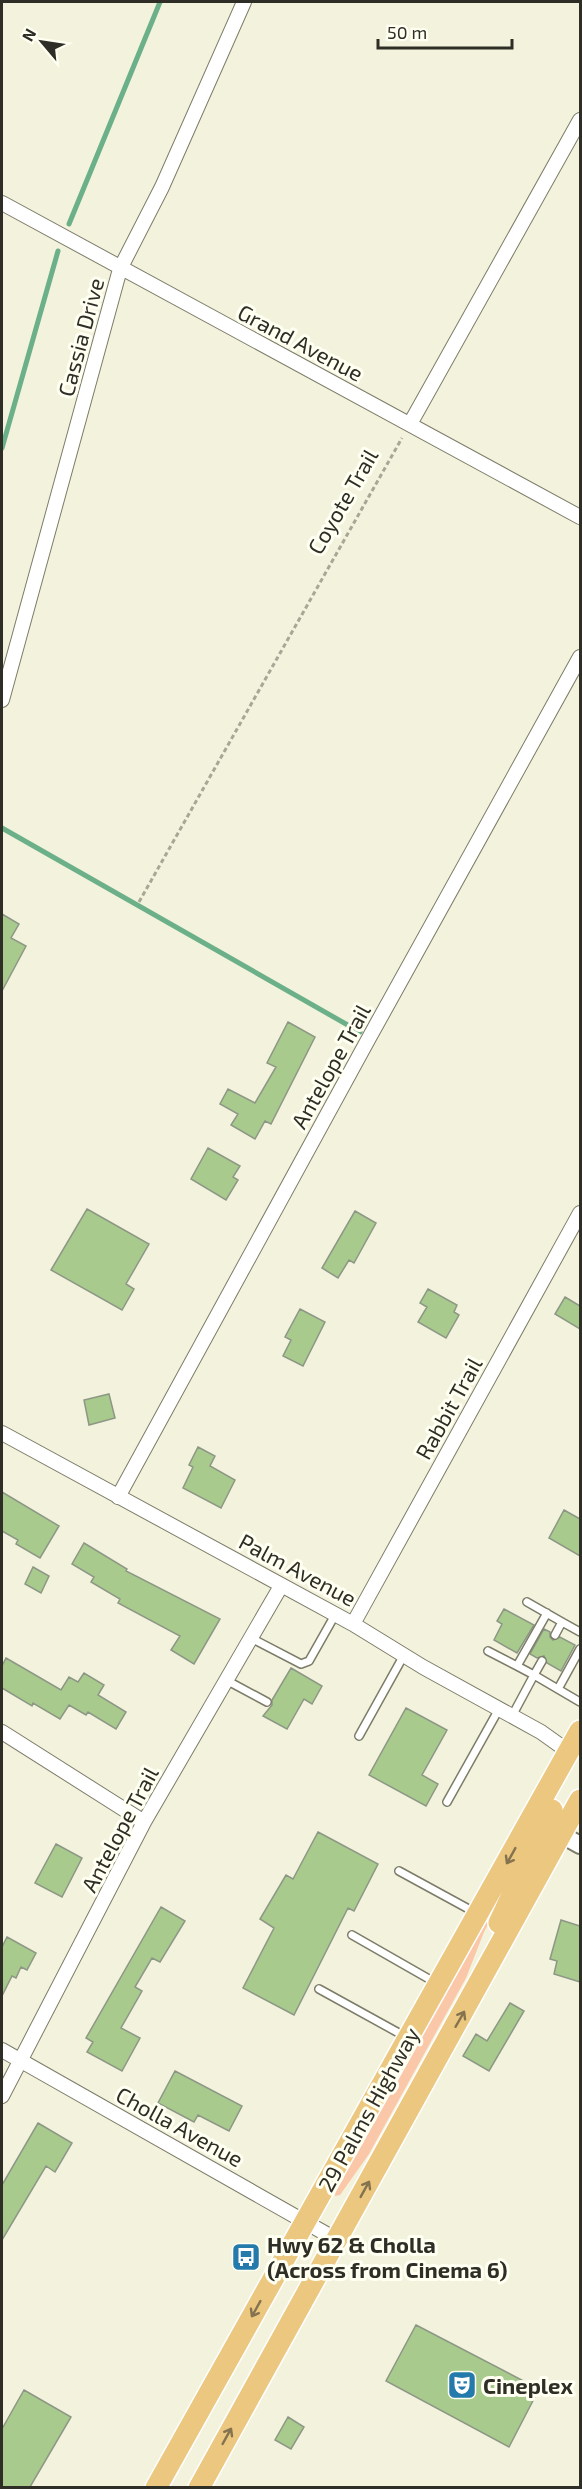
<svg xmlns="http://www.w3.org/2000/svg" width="582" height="2489" viewBox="0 0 582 2489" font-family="'Exo 2',sans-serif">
	<rect width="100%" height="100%" fill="#f3f2dc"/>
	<!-- green -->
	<path fill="#fac7a9" d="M 556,1792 L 558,1794 L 484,1932 L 466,1978 L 369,2154 L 340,2195 L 335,2196 L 336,2188 Z"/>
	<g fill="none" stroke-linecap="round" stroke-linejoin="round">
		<!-- stream -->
		<path stroke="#6bb089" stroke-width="5" d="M 69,224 L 160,2
			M 2,448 L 58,251
			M 2,828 L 360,1032"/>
	</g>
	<!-- building -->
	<path fill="#a8ca8d" stroke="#8d9786" stroke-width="1.5" d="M 2,914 L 19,924 L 11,938 L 26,946 L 2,991 Z
		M 288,1022 L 315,1037 L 271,1124 L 265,1121 L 255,1139 L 231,1125 L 238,1114 L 220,1104 L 228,1089 L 255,1103 L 276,1067 L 267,1063 Z
		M 208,1148 L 240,1166 L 233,1177 L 238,1180 L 226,1200 L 191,1179 Z
		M 87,1209 L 149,1244 L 126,1284 L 134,1289 L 122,1310 L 51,1270 Z
		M 355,1211 L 376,1223 L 354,1263 L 349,1260 L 338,1278 L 322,1268 Z
		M 428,1289 L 457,1305 L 454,1312 L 459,1315 L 446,1338 L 418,1322 L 427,1307 L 420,1303 Z
		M 565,1297 L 580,1306 L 580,1329 L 555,1314 Z
		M 300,1309 L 325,1322 L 303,1366 L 283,1356 L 291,1340 L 285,1337 Z
		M 109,1394 L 115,1418 L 89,1425 L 84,1400 Z
		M 198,1447 L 215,1456 L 210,1466 L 235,1480 L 221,1508 L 183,1488 L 193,1467 L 189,1465 Z
		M 2,1492 L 59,1526 L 40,1558 L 16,1544 L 18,1540 L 2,1531 Z
		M 564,1510 L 580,1519 L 580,1556 L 549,1538 Z
		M 84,1543 L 127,1569 L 126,1571 L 220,1619 L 194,1664 L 171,1650 L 180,1636 L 118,1603 L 120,1599 L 91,1582 L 94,1577 L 72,1564 Z
		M 33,1567 L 49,1576 L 41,1593 L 25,1584 Z
		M 504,1609 L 534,1625 L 517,1653 L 494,1640 L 502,1624 L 497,1621 Z
		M 544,1629 L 550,1632 L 550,1637 L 553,1640 L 560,1637 L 575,1645 L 561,1671 L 547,1663 L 544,1656 L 537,1658 L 530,1654 Z
		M 6,1658 L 61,1690 L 69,1677 L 78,1682 L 84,1673 L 104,1685 L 98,1695 L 126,1712 L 116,1729 L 88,1712 L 86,1715 L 69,1705 L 60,1719 L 33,1703 L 32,1706 L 2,1688 L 2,1666 Z
		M 291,1668 L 322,1686 L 312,1704 L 304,1699 L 287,1729 L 263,1716 L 272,1705 L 272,1700 Z
		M 406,1708 L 447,1730 L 422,1775 L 438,1784 L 426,1806 L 369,1775 Z
		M 318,1832 L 378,1864 L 354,1911 L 348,1908 L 294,2015 L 243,1988 L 274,1928 L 260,1919 L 286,1875 L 293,1879 Z
		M 56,1844 L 82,1858 L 62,1897 L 35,1883 Z
		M 161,1907 L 185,1921 L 160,1962 L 152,1958 L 135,1987 L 142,1991 L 121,2028 L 140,2038 L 122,2071 L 87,2052 L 93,2042 L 86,2038 Z
		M 561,1920 L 580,1926 L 580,1982 L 554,1974 L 557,1961 L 550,1959 Z
		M 7,1937 L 36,1953 L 27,1970 L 21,1967 L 16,1978 L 12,1976 L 2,1996 L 2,1947 Z
		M 510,2003 L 524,2011 L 489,2071 L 463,2056 L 476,2034 L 487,2041 Z
		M 175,2071 L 242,2106 L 229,2131 L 198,2115 L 194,2122 L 158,2103 Z
		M 38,2123 L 72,2143 L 55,2172 L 46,2166 L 2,2240 L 2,2185 Z
		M 416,2325 L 539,2389 L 509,2447 L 386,2381 Z
		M 24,2390 L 71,2417 L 30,2487 L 2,2487 L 2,2429 Z
		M 288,2417 L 304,2427 L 291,2449 L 275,2440 Z"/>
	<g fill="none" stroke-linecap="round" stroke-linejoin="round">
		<!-- service casing -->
		<g stroke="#7d7c69" stroke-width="10">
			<path id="service" d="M 527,1602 L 562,1622
				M 555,1635 L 562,1622 L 580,1632
				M 251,1638 L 301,1664 L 309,1661 L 335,1615
				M 488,1651 L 517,1666
				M 542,1661 L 534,1675 L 517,1666 L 547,1613
				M 226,1680 L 267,1702
				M 558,1689 L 580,1649
				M 512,1716 L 534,1675 L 580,1702
				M 359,1736 L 404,1655
				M 447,1802 L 499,1709
				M 399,1871 L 476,1913
				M 352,1935 L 436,1983
				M 319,1989 L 406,2037"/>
		</g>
		<!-- minor casing -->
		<g stroke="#7d7c69" stroke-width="16">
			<path id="minor" d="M 2,203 L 580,517
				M 410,424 L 580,120
				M 2,700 L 120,269 L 162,187 L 244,2
				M 2,1433 L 353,1624 L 423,1667 L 541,1732 L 569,1752
				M 118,1497 L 369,1038 L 580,657
				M 353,1624 L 580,1213
				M 2,1732 L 144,1822
				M 2,2050 L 337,2240
				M 2,2096 L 144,1822 L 281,1586"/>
		</g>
		<!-- tertiary casing -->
		<g stroke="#7d7c69" stroke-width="20">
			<path id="tertiary" d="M 562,1835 L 580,1845"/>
		</g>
		<!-- primary casing -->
		<g stroke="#fff" stroke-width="24">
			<path id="primary" d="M 499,1923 L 552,1810
				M 156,2488 L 580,1731
				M 199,2488 L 580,1800"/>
		</g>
		<!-- path -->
		<path stroke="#a8a797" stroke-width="3" stroke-dasharray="4.5 3" stroke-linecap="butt" d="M 139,902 L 402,438"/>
		<!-- service -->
		<use href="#service" stroke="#fff" stroke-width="7"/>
		<!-- minor -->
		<use href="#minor" stroke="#fff" stroke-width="14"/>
		<!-- tertiary -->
		<use href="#tertiary" stroke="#fff" stroke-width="16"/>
		<!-- primary -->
		<use href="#primary" stroke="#ecc780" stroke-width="21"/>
	</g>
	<!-- one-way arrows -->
	<defs><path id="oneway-shaft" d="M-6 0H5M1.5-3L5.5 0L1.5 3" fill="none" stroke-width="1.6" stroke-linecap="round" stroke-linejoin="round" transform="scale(1.5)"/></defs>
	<g stroke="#84734e">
		<use href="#oneway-shaft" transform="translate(511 1856) rotate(119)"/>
		<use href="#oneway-shaft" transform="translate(460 2019) rotate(-60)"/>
		<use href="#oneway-shaft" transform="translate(365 2189) rotate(-61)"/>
		<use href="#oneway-shaft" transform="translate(256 2309) rotate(119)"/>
		<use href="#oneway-shaft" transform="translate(227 2436) rotate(-61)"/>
	</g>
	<!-- icons -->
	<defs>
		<g id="bus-square" transform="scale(1.5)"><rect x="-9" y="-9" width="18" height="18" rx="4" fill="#247aaa" stroke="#fffff2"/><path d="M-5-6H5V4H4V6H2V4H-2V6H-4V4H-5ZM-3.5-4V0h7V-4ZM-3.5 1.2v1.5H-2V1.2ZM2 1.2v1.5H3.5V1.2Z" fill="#fff"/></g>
		<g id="theatre-square" transform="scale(1.5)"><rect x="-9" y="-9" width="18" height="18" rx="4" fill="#247aaa" stroke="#fffff2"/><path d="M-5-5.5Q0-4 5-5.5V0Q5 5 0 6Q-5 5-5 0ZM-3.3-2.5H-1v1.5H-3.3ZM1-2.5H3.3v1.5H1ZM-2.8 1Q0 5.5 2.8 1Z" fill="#fff"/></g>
	</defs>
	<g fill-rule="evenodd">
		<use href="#bus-square" x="246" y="2257"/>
		<use href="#theatre-square" x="462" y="2385"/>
	</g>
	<g text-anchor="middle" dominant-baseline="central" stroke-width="6" stroke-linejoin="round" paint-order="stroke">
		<!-- street labels -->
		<g font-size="22" fill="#2f2e26" stroke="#fffff2">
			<text transform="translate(80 337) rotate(-75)">Cassia Drive</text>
			<text transform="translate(301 342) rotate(28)">Grand Avenue</text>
			<text transform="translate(342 501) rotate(-60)">Coyote Trail</text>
			<text transform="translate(330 1066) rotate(-61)">Antelope Trail</text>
			<text transform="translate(448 1408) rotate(-61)">Rabbit Trail</text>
			<text transform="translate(298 1569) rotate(28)">Palm Avenue</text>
			<text transform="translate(119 1829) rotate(-62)">Antelope Trail</text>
			<text transform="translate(368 2109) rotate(-61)">29 Palms Highway</text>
			<text transform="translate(180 2126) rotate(29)">Cholla Avenue</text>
		</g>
		<!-- poi labels -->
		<g font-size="22" font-weight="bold" fill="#2f2e26" stroke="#fffff2" text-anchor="start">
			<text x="267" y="2244">Hwy 62 &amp; Cholla<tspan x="267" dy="25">(Across from Cinema 6)</tspan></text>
			<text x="483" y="2385">Cineplex</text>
		</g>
	</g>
	<!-- border -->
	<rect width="582" height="2489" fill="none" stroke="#2f2e26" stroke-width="6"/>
	<!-- north arrow -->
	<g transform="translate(42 42) rotate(299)" stroke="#fffff2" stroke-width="4.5" paint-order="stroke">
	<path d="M0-4.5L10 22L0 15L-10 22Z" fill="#2f2e26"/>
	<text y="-9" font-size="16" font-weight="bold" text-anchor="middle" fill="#2f2e26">N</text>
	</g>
	<!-- scale -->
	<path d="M378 39v9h134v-9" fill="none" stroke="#2f2e26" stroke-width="3"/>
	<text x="387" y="39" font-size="18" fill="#2f2e26" stroke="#fffff2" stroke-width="4.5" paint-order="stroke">50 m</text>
</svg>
